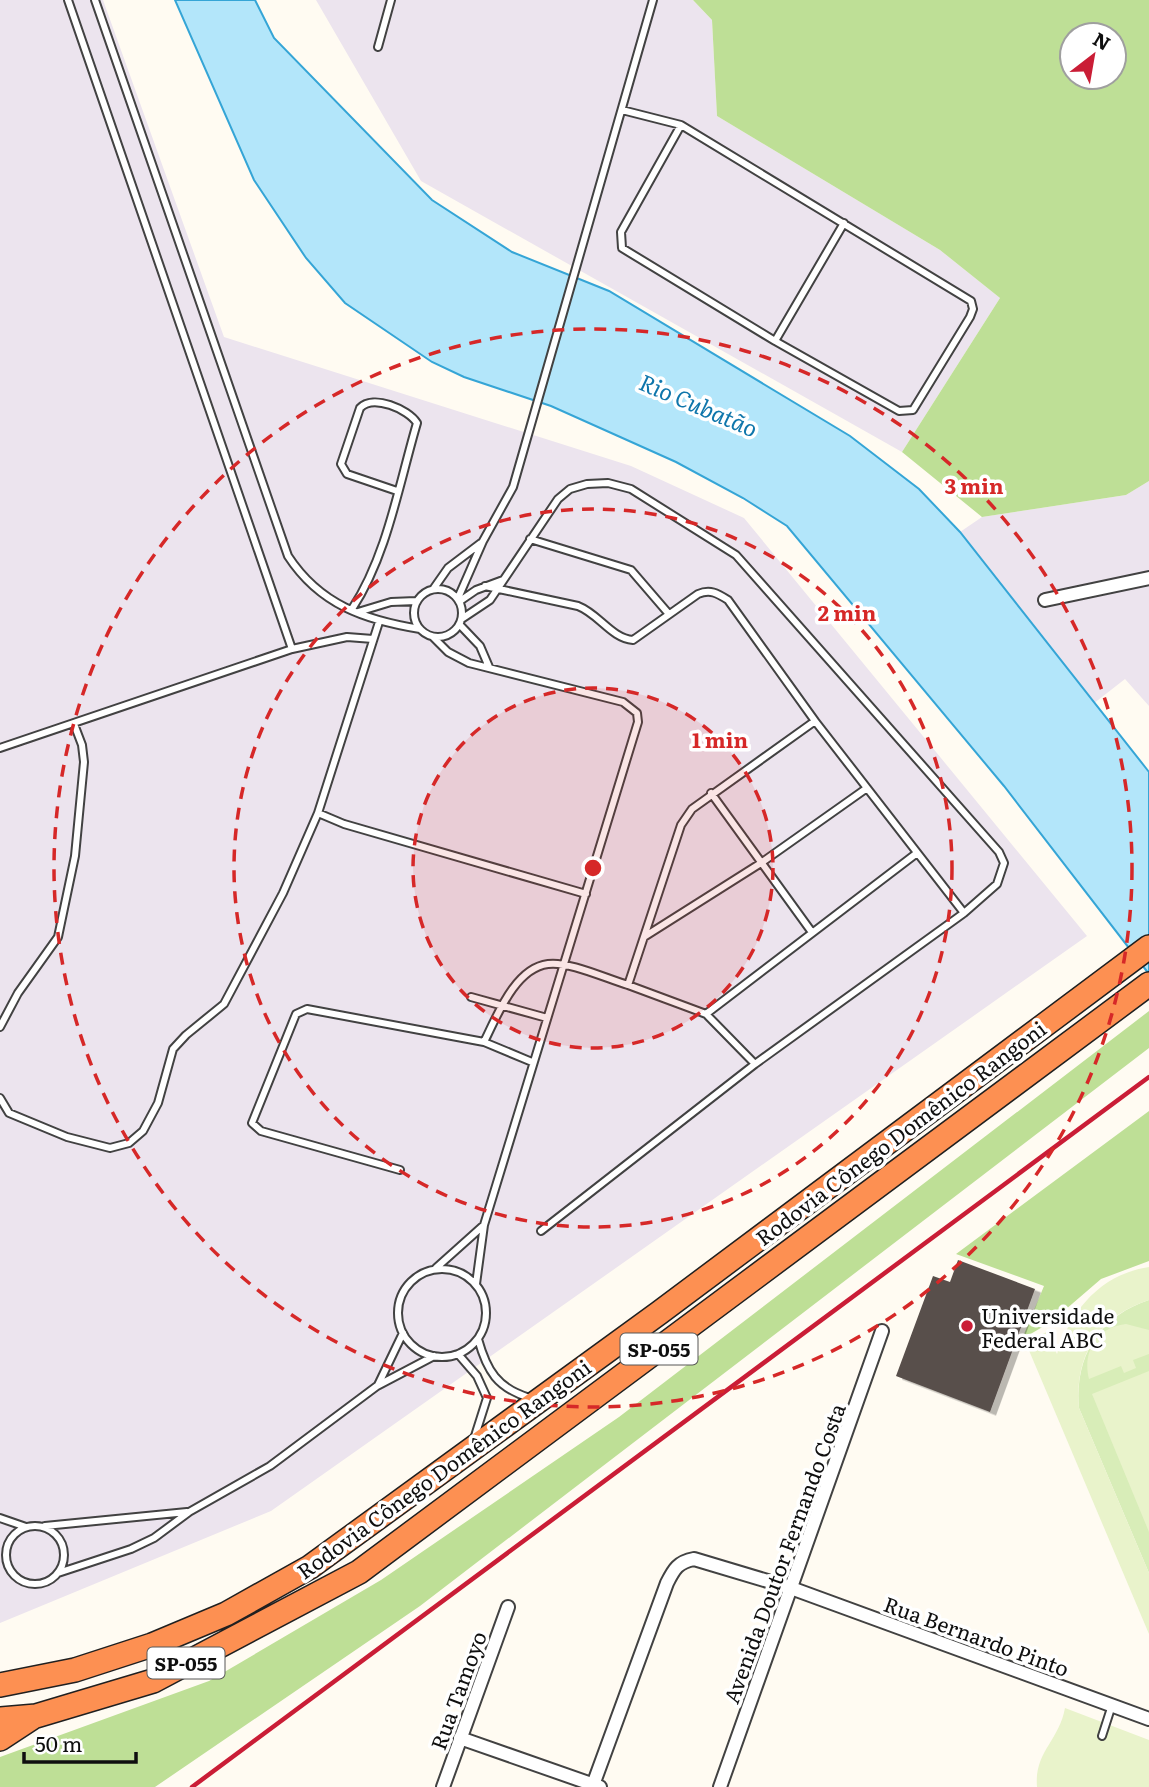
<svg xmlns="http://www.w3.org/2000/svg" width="1149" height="1787" viewBox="0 0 1149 1787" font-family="Literata,serif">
	<defs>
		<filter id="shadow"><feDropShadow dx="6" dy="3.5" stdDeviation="0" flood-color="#0004"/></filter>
	</defs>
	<rect width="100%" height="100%" fill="#fffbf2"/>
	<!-- industrial -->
	<path fill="#ece4ee" d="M 0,0 L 103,0 L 224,337 L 631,466 L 744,518 L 1087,936 L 271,1511 L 0,1623 Z
		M 316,0 L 693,0 L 712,20 L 717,116 L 940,250 L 1000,298 L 902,452 L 421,181 Z
		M 1149,481 L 1149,706 L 1125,679 L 1093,704 L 960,532 L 982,517 L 1126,495 Z"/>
	<!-- green -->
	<path fill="#d8edb8" d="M 1149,1300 L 1149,1573 L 1079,1408 C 1074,1356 1100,1316 1149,1300 Z"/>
	<!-- forest -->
	<path fill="#bedf96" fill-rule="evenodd" d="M 693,0 L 1149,0 L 1149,481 L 1126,495 L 982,517 L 902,452 L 1000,298 L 940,250 L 717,116 L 712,20 ZM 1114,35 L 1114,77 L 1072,77 L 1072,35 Z
		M 1149,1011 L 1149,1048 L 420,1606 L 155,1787 L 0,1787 L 0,1757 L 209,1681 L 381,1580 L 619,1417 Z
		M 1149,1111 L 1149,1261 L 1101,1279 L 1051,1322 L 1022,1339 L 1044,1286 L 956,1254 Z"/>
	<!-- pitch -->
	<path fill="#e9f3cb" d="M 1149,1267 L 1149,1300 C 1099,1316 1074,1356 1079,1408 L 1149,1573 L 1149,1634 L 1025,1341 L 1047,1332 L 1057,1354 C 1071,1310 1101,1274 1149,1267 Z
		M 1126,1324 L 1149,1330 L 1149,1354 L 1133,1360 L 1136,1368 L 1124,1373 L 1121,1366 L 1089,1379 C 1082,1352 1097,1327 1126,1324 Z
		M 1149,1371 L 1149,1532 L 1092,1394 Z
		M 1065,1708 L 1149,1740 L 1149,1787 L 1037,1787 C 1034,1752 1059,1741 1065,1708 Z"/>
	<!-- water -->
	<path fill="#b3e6fa" stroke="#35a5d6" stroke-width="2" d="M 175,0 L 255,0 L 274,38 L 432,200 L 512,252 L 609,291 L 850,436 L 919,489 L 960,532 L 1149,772 L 1149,974 L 1004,786 L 787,526 L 743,498 L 676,462 L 551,406 L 464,377 L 432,362 L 345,303 L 306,258 L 254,180 Z"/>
	<!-- building -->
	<path fill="#594f4b" filter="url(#shadow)" d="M 958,1260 L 1035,1289 L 990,1412 L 896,1376 L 933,1276 L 950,1282 Z"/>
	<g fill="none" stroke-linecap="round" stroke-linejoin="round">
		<!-- service casing -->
		<g stroke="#424242" stroke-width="10">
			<path id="service" d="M 68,0 L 292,649
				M 95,0 L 288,556 C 320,605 365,620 420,629
				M 378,47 L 391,0
				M 622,110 L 681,125 L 971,301 L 973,309 L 970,317 L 913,410 L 899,411 L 775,341 L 622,248 L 621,232 L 681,125
				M 775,341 L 844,223
				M 530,539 L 631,570 L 668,613
				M 434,588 L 448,568 L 481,543
				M414 613a24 24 0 1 1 48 0a24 24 0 1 1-48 0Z
				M 458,598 L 483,541 L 513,487 L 653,0
				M 460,601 L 476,590 L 503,580
				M 352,609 C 387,556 399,484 417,423 C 408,409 373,394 360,408 L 341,464 L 347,474 L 397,491
				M 358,612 L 391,602 L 416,601
				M 463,618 L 490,600 L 558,499 L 570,489 L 587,484 L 608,483 L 631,489 L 736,555 L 999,852 L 1004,863 L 997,884 L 964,913 L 755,1064 L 706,1014 L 628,985
				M 379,622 L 318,813 L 344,824 L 586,894
				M 460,625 L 480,646 L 489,667
				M 433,637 L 448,652 L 469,663 L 623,702 L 637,713 L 638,722 L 484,1225 L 476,1284
				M 815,721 L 964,913
				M 0,748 L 292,649 L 347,637 L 373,639
				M 711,793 L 811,931
				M 644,937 L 761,863 L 867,788
				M 471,997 L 547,1018
				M 706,1014 L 917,853
				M 0,1027 L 18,993 L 58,937 L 75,856 L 84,762 L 82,745 L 74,724
				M 484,1042 C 497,1016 515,968 548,964 C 569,961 607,979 628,985 L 681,825 L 692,809 L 815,721 L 728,600 C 717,593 710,589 698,594 L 633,640 C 611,638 599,614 578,606 L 485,586
				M 0,1098 L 9,1113 L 67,1137 L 110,1148 L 129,1143 L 143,1131 L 158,1103 L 173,1049 L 186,1035 L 224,1004 L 283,893 L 318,813
				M 400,1170 L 261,1131 L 252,1123 L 296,1014 L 307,1009 L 484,1042 L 532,1062
				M 541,1231 L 755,1064
				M 436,1268 L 484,1225
				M398 1313a44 44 0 1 1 88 0a44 44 0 1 1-88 0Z
				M 478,1339 C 487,1371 497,1388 530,1398
				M 458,1354 L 477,1376 L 487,1398 L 474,1439
				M 378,1385 L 403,1333
				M 0,1518 L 26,1527
				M6 1555a29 29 0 1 1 58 0a29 29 0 1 1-58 0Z
				M 45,1526 L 187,1512
				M 58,1573 L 131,1549 L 154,1538 L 189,1512 L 270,1466 L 377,1386 L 434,1356
				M 1102,1736 L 1112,1705"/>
		</g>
		<!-- minor casing -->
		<g stroke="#424242" stroke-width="16">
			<path id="minor" d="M 1045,600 L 1149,578
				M 460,1738 L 600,1787
				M 593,1785 L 667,1583 C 674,1569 678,1562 694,1559 L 791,1588 L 1149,1719
				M 443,1787 L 508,1607
				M 720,1787 L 882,1331"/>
		</g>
		<!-- motorway casing -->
		<g stroke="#202020" stroke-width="26">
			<path id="motorway" d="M 0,1685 L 75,1670 L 152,1645 L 226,1614 L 310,1567 L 659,1313 L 1149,947
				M 0,1719 L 36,1716 L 153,1681 L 359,1572 L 1149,984
				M 0,1739 L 32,1718"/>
		</g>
		<!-- service -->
		<use href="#service" stroke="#fff" stroke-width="6"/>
		<!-- minor -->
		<use href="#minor" stroke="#fff" stroke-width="12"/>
		<!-- motorway -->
		<use href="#motorway" stroke="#fd9052" stroke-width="23"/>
		<!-- rail -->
		<path stroke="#ca1d36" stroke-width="4.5" d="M 192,1787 L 1149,1077"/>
	</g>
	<!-- distance rings -->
	<circle cx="593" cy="868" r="180" fill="#d62828" fill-opacity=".12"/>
	<g fill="none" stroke="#d62828" stroke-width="3.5" stroke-dasharray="12 9">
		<circle cx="593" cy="868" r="180"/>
		<circle cx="593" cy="868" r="359"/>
		<circle cx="593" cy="868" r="539"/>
	</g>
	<!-- markers -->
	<circle fill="#ca1d36" stroke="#fff" stroke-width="2.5" cx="967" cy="1326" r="7"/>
	<g text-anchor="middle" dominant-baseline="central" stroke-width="7" stroke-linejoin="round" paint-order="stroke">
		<!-- shield labels -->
		<g fill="#fff" stroke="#575757" stroke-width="2">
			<rect x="620.5" y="1333.5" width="77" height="31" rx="5"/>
			<rect x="147.5" y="1647.5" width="77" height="31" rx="5"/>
		</g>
		<g font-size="19" font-weight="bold" fill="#0f0f0f">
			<text x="659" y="1349">SP-055</text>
			<text x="186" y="1663">SP-055</text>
		</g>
		<!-- street labels -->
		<g font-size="21" fill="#0f0f0f" stroke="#fff">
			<text transform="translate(900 1132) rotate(-37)">Rodovia Cônego Domênico Rangoni</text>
			<text transform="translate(443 1468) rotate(-36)">Rodovia Cônego Domênico Rangoni</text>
			<text transform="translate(783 1553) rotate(-70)">Avenida Doutor Fernando Costa</text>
			<text transform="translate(977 1635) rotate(20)">Rua Bernardo Pinto</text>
			<text transform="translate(457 1690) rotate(-70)">Rua Tamoyo</text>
		</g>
		<!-- poi labels -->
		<g font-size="21" fill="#0f0f0f" stroke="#fff" text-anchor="start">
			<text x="981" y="1314">Universidade<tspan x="981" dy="24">Federal ABC</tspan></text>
		</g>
		<!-- water labels -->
		<g font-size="23" font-style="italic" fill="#0f76ab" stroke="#fff">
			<text transform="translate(699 404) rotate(23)">Rio Cubatão</text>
		</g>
	</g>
	<circle cx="593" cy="868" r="10" fill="#d62828" stroke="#fff" stroke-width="3.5"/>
	<g font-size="21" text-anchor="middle" font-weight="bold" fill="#d62828" stroke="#fff" stroke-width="7" stroke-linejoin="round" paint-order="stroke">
		<text x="974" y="494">3 min</text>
		<text x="847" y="621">2 min</text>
		<text x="720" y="748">1 min</text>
	</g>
	<!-- north arrow -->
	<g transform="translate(1093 56) rotate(31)"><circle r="33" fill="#ffffff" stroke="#9f9f9f" stroke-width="2"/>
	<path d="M0-5L12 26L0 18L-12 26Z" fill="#ca1d36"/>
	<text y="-10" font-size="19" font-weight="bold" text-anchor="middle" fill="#0f0f0f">N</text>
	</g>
	<!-- scale -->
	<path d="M24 1752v10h112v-10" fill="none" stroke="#0f0f0f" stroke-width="3.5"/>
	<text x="35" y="1752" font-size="21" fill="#0f0f0f" stroke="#ffffff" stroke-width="5" paint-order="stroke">50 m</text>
</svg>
